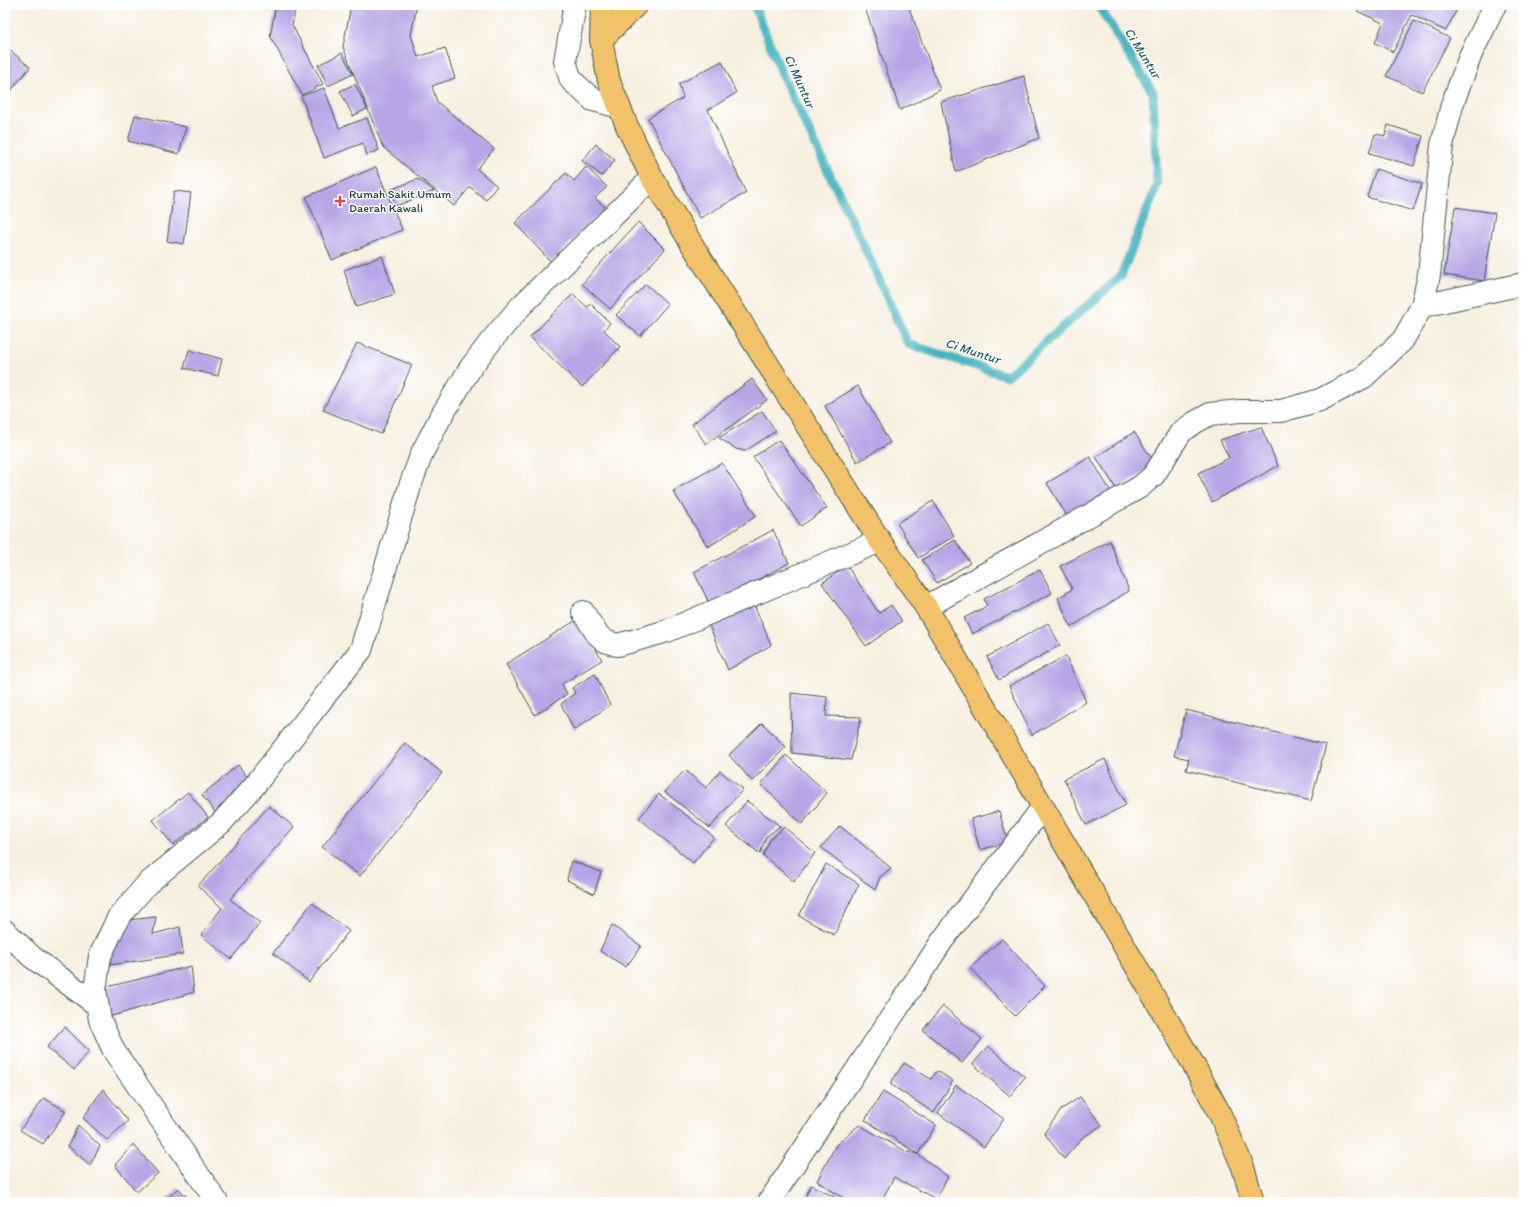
<svg xmlns="http://www.w3.org/2000/svg" width="1528" height="1207" viewBox="0 0 1528 1207" font-family="Itim,sans-serif">
	<rect width="100%" height="100%" fill="#fff"/>
	<filter id="ink" filterUnits="userSpaceOnUse"><feTurbulence type="fractalNoise" baseFrequency=".025" numOctaves="2"/><feDisplacementMap in="SourceGraphic" scale="8" xChannelSelector="R" yChannelSelector="G"/><feConvolveMatrix kernelMatrix="1 2 1 2 8 2 1 2 1" color-interpolation-filters="sRGB"/></filter>
	<filter id="wash" filterUnits="userSpaceOnUse"><feTurbulence type="fractalNoise" baseFrequency=".012" numOctaves="4" result="noise"/><feDisplacementMap in="SourceGraphic" scale="16" xChannelSelector="R" yChannelSelector="G"/><feGaussianBlur stdDeviation="0.9" result="paint"/><feColorMatrix in="noise" values="0 0 0 0 0 0 0 0 0 0 0 0 0 0 0 0 0 1.4 0 .05"/><feComposite in="paint" operator="in"/></filter>
	<g filter="url(#wash)">
		<rect width="100%" height="100%" fill="#f7efdf"/>
		<g fill="none" stroke-linecap="round" stroke-linejoin="round">
			<!-- stream -->
			<path stroke="#45b4be" stroke-width="9" d="M 754,5 L 784,79 L 863,244 L 908,344 L 1007,376 L 1121,276 L 1157,185 L 1153,93 L 1098,5"/>
		</g>
		<g id="blocks">
			<!-- building -->
			<path fill="#b7a5e5" d="M 276,5 L 296,5 L 292,25 L 323,84 L 302,95 L 270,36 Z
				M 351,5 L 417,5 L 411,35 L 418,57 L 445,48 L 455,78 L 432,86 L 437,102 L 494,149 L 477,169 L 497,186 L 486,200 L 470,187 L 454,206 L 383,147 L 343,47 Z
				M 864,5 L 908,5 L 940,90 L 900,110 Z
				M 1360,5 L 1459,5 L 1446,31 L 1412,15 L 1393,52 L 1375,43 L 1383,23 L 1357,11 Z
				M 1414,21 L 1450,38 L 1422,92 L 1386,76 Z
				M 5,46 L 30,67 L 5,98 Z
				M 342,53 L 353,74 L 328,86 L 318,65 Z
				M 722,61 L 736,93 L 708,110 L 746,193 L 700,218 L 648,118 L 683,98 L 679,84 Z
				M 1024,76 L 1039,138 L 956,172 L 941,102 Z
				M 355,84 L 367,109 L 353,116 L 340,91 Z
				M 324,88 L 339,128 L 367,118 L 379,150 L 367,155 L 363,143 L 324,158 L 301,96 Z
				M 135,115 L 186,127 L 179,154 L 128,141 Z
				M 1388,125 L 1423,136 L 1414,166 L 1369,153 L 1375,134 L 1385,136 Z
				M 596,144 L 615,160 L 602,176 L 582,161 Z
				M 376,167 L 402,230 L 332,260 L 306,197 Z
				M 586,167 L 607,187 L 595,198 L 606,208 L 551,262 L 515,223 L 566,173 L 574,181 Z
				M 1376,169 L 1422,184 L 1413,211 L 1367,197 Z
				M 418,179 L 434,191 L 396,206 L 390,190 Z
				M 174,191 L 191,193 L 184,244 L 167,241 Z
				M 1455,207 L 1495,213 L 1484,281 L 1444,275 Z
				M 638,222 L 665,249 L 610,309 L 582,284 Z
				M 382,256 L 395,294 L 356,307 L 344,270 Z
				M 646,284 L 668,304 L 640,336 L 616,315 Z
				M 573,294 L 587,307 L 591,304 L 610,323 L 604,330 L 620,347 L 582,387 L 530,337 Z
				M 357,343 L 412,365 L 381,434 L 323,410 Z
				M 189,350 L 222,359 L 218,376 L 184,368 Z
				M 752,379 L 767,400 L 706,444 L 692,424 Z
				M 858,386 L 890,443 L 857,462 L 825,406 Z
				M 762,411 L 776,431 L 745,451 L 736,449 L 719,438 Z
				M 1261,427 L 1278,466 L 1212,502 L 1198,473 L 1229,458 L 1220,440 Z
				M 1134,432 L 1156,465 L 1117,490 L 1096,457 Z
				M 779,440 L 827,508 L 801,526 L 753,457 Z
				M 1090,457 L 1113,495 L 1070,521 L 1047,483 Z
				M 722,463 L 756,516 L 708,547 L 673,491 Z
				M 933,501 L 954,536 L 918,558 L 897,523 Z
				M 773,530 L 789,563 L 710,605 L 694,572 Z
				M 955,540 L 970,563 L 937,583 L 922,560 Z
				M 1110,541 L 1129,591 L 1071,627 L 1058,598 L 1072,589 L 1060,566 Z
				M 847,566 L 879,613 L 891,605 L 902,621 L 866,646 L 822,583 Z
				M 1040,570 L 1052,593 L 972,634 L 964,618 L 987,606 L 984,599 Z
				M 753,602 L 771,645 L 728,670 L 708,623 Z
				M 578,619 L 602,660 L 562,684 L 567,694 L 535,715 L 506,664 Z
				M 1048,623 L 1060,645 L 999,680 L 987,657 Z
				M 1066,656 L 1086,702 L 1032,735 L 1009,686 Z
				M 595,674 L 610,705 L 574,730 L 561,704 L 575,693 L 572,688 Z
				M 791,693 L 827,697 L 826,716 L 861,717 L 851,760 L 792,753 Z
				M 1186,710 L 1326,745 L 1311,801 L 1186,770 L 1189,759 L 1174,756 Z
				M 762,723 L 786,747 L 752,781 L 729,755 Z
				M 405,743 L 442,773 L 360,876 L 322,847 Z
				M 786,755 L 827,793 L 802,824 L 761,784 Z
				M 1105,759 L 1126,805 L 1086,825 L 1064,779 Z
				M 238,765 L 254,786 L 218,816 L 202,795 Z
				M 685,770 L 706,788 L 720,771 L 743,789 L 710,828 L 665,792 Z
				M 188,792 L 208,817 L 173,845 L 153,820 Z
				M 659,794 L 714,837 L 693,863 L 639,818 Z
				M 747,801 L 780,826 L 766,837 L 760,854 L 726,826 Z
				M 269,806 L 294,827 L 230,899 L 260,923 L 231,959 L 201,935 L 222,908 L 198,886 Z
				M 999,811 L 1008,842 L 980,850 L 971,819 Z
				M 840,826 L 891,868 L 880,877 L 875,890 L 821,847 Z
				M 784,827 L 815,853 L 794,882 L 763,855 L 770,840 Z
				M 571,861 L 601,872 L 594,894 L 567,880 Z
				M 826,864 L 859,884 L 834,935 L 799,916 Z
				M 312,903 L 349,931 L 309,982 L 273,953 Z
				M 156,917 L 153,934 L 180,927 L 183,954 L 104,966 L 129,920 Z
				M 612,925 L 641,946 L 626,967 L 600,951 Z
				M 1002,939 L 1045,986 L 1015,1016 L 970,968 Z
				M 191,966 L 194,992 L 105,1018 L 95,990 Z
				M 943,1006 L 982,1039 L 962,1063 L 923,1030 Z
				M 65,1027 L 89,1051 L 74,1070 L 47,1047 Z
				M 988,1046 L 1025,1077 L 1010,1096 L 973,1064 Z
				M 904,1063 L 931,1079 L 937,1071 L 953,1081 L 934,1113 L 890,1084 Z
				M 956,1085 L 1004,1119 L 984,1147 L 938,1113 Z
				M 103,1089 L 128,1121 L 107,1140 L 83,1118 Z
				M 883,1092 L 936,1125 L 918,1154 L 865,1120 Z
				M 1080,1097 L 1102,1125 L 1082,1138 L 1064,1159 L 1044,1133 L 1062,1109 Z
				M 44,1098 L 66,1111 L 43,1144 L 20,1130 Z
				M 78,1125 L 100,1146 L 90,1165 L 68,1146 Z
				M 859,1125 L 907,1152 L 918,1154 L 948,1177 L 936,1199 L 894,1177 L 881,1202 L 849,1202 L 817,1181 L 836,1145 Z
				M 133,1144 L 158,1173 L 137,1192 L 115,1165 Z
				M 811,1185 L 844,1202 L 803,1202 Z
				M 178,1188 L 192,1202 L 163,1202 Z"/>
		</g>
	</g>
	<g filter="url(#ink)">
		<use href="#blocks" fill-opacity="0" stroke="#3f584e" stroke-width="1"/>
		<g fill="none" stroke-linecap="round" stroke-linejoin="round">
			<!-- street casing -->
			<g stroke="#3f584e" stroke-width="24">
				<path id="street" d="M 575,5 L 565,61 L 571,80 L 593,100 L 619,107
					M 1422,306 L 1523,284
					M 926,607 L 1140,487 L 1154,475 L 1181,432 L 1194,423 L 1210,414 L 1240,411 L 1281,411 L 1320,400 L 1364,377 L 1403,340 L 1422,306 L 1429,275 L 1442,145 L 1452,105 L 1471,54 L 1495,5
					M 583,612 L 597,634 L 605,641 L 617,645 L 629,642 L 667,631 L 880,541
					M 5,931 L 32,957 L 97,1005
					M 217,1202 L 114,1051 L 100,1020 L 95,990 L 100,956 L 118,918 L 147,884 L 221,823 L 254,786 L 361,650 L 410,486 L 422,453 L 439,420 L 471,367 L 491,341 L 520,307 L 652,178
					M 769,1202 L 942,941 L 1043,807"/>
			</g>
			<!-- highway casing -->
			<g stroke="#3f584e" stroke-width="24">
				<path id="highway" d="M 602,5 L 601,40 L 609,81 L 627,126 L 652,178 L 696,251 L 880,541 L 926,607 L 1043,807 L 1192,1062 L 1219,1112 L 1243,1167 L 1253,1202
					M 601,40 L 636,5"/>
			</g>
			<!-- street -->
			<use href="#street" stroke="#fff" stroke-width="22"/>
			<!-- highway -->
			<use href="#highway" stroke="#f2c26a" stroke-width="22"/>
		</g>
	</g>
	<!-- markers -->
	<path fill="#d1495b" stroke="#fff" stroke-width="1.5" d="M338 195h4v4h4v4h-4v4h-4v-4h-4v-4h4z"/>
	<g text-anchor="middle" dominant-baseline="central" stroke-width="3" stroke-linejoin="round" paint-order="stroke">
		<!-- poi labels -->
		<g font-size="12" fill="#1f3d34" stroke="#fff" text-anchor="start">
			<text x="349" y="194">Rumah Sakit Umum<tspan x="349" dy="14">Daerah Kawali</tspan></text>
		</g>
		<!-- water labels -->
		<g font-size="13" font-style="italic" fill="#2a615d" stroke="#fff">
			<text transform="translate(1143 53) rotate(58)">Ci Muntur</text>
			<text transform="translate(800 81) rotate(66)">Ci Muntur</text>
			<text transform="translate(973 351) rotate(18)">Ci Muntur</text>
		</g>
	</g>
	<!-- margin -->
	<rect width="1528" height="1207" fill="none" stroke="#fff" stroke-width="20"/>
</svg>
